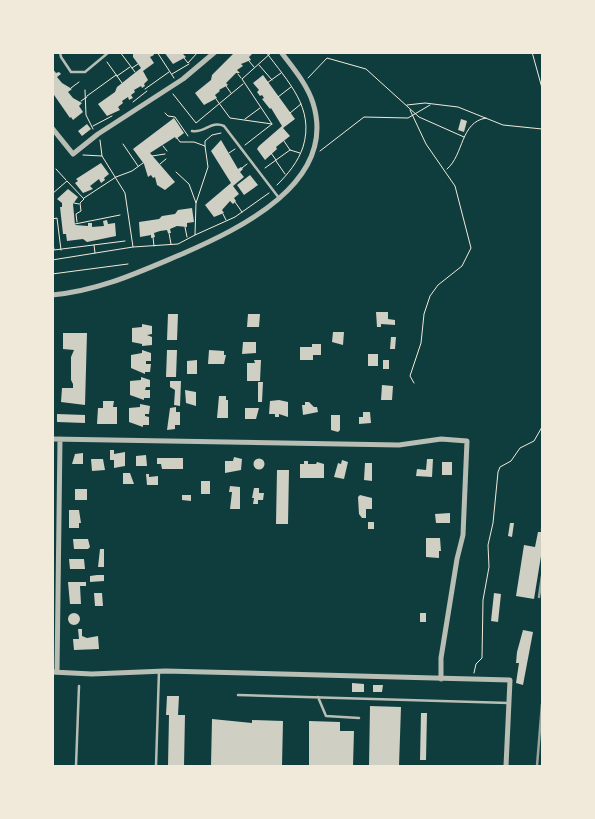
<svg xmlns="http://www.w3.org/2000/svg" width="595" height="819" viewBox="0 0 595 819" font-family="'Fira Sans Condensed',sans-serif">
	<rect width="100%" height="100%" fill="#0f3d3e"/>
	<!-- building -->
	<path fill="#cfcfc3" d="M 133,52 L 153,52 L 154,55 L 150,57 L 154,63 L 143,71 L 148,80 L 144,84 L 145,86 L 142,88 L 141,86 L 134,90 L 135,92 L 131,95 L 133,98 L 129,100 L 128,97 L 122,101 L 123,103 L 118,107 L 120,110 L 107,116 L 98,104 L 115,92 L 117,87 L 141,68 L 133,57 Z
		M 164,52 L 186,52 L 183,54 L 186,57 L 173,64 Z
		M 235,52 L 254,52 L 249,57 L 251,60 L 241,64 L 243,66 L 237,70 L 240,73 L 236,73 L 226,83 L 228,85 L 219,90 L 220,91 L 215,95 L 217,98 L 204,105 L 195,93 L 211,80 L 212,75 Z
		M 52,68 L 56,73 L 59,72 L 61,74 L 57,77 L 62,83 L 72,89 L 68,92 L 73,98 L 82,103 L 79,106 L 83,112 L 73,120 L 71,117 L 70,118 L 52,92 Z
		M 263,75 L 295,119 L 283,128 L 290,136 L 276,147 L 277,149 L 265,160 L 257,149 L 259,146 L 282,126 L 271,108 L 270,109 L 262,99 L 264,98 L 262,95 L 260,96 L 257,92 L 259,90 L 253,83 Z
		M 174,118 L 184,133 L 176,139 L 175,137 L 150,153 L 175,182 L 165,190 L 157,185 L 155,177 L 153,178 L 151,175 L 148,177 L 144,164 L 133,149 Z
		M 461,119 L 467,121 L 464,132 L 458,130 Z
		M 87,124 L 91,129 L 82,136 L 78,131 Z
		M 221,140 L 238,169 L 241,167 L 243,169 L 240,172 L 244,177 L 233,186 L 239,194 L 234,198 L 236,201 L 233,204 L 230,201 L 222,210 L 224,213 L 214,217 L 205,205 L 231,183 L 211,151 Z
		M 101,163 L 109,174 L 104,178 L 105,180 L 101,183 L 99,179 L 90,186 L 93,189 L 83,193 L 75,183 L 78,181 L 76,179 Z
		M 250,175 L 258,185 L 244,195 L 237,185 Z
		M 68,189 L 78,197 L 73,204 L 75,225 L 88,226 L 88,223 L 92,223 L 92,227 L 104,226 L 103,221 L 107,220 L 108,224 L 115,223 L 116,236 L 87,242 L 83,239 L 67,241 L 66,234 L 63,234 L 60,207 L 62,207 L 62,203 L 57,199 Z
		M 192,208 L 194,222 L 187,223 L 187,227 L 177,226 L 170,229 L 171,233 L 168,233 L 167,230 L 160,231 L 154,233 L 155,237 L 151,238 L 151,235 L 140,237 L 139,222 L 159,219 L 162,216 L 175,214 L 178,210 Z
		M 376,312 L 388,312 L 388,319 L 395,320 L 395,325 L 381,324 L 381,327 L 377,327 Z
		M 168,314 L 178,314 L 177,340 L 167,340 Z
		M 248,314 L 260,314 L 259,327 L 247,327 Z
		M 142,324 L 152,326 L 152,334 L 147,335 L 152,337 L 152,345 L 142,346 L 142,344 L 132,342 L 132,328 L 142,327 Z
		M 333,332 L 344,332 L 343,345 L 332,342 Z
		M 63,333 L 87,333 L 85,405 L 61,402 L 62,388 L 73,388 L 73,384 L 71,380 L 71,357 L 74,350 L 63,349 Z
		M 391,337 L 396,337 L 395,349 L 390,349 Z
		M 243,342 L 256,342 L 256,353 L 242,354 Z
		M 312,344 L 321,344 L 321,355 L 313,355 L 313,360 L 300,360 L 300,347 L 312,347 Z
		M 142,350 L 151,353 L 151,361 L 146,361 L 146,364 L 151,364 L 150,372 L 145,372 L 145,374 L 131,368 L 131,355 L 142,353 Z
		M 167,350 L 177,350 L 176,377 L 166,377 Z
		M 209,350 L 224,351 L 224,355 L 226,355 L 224,364 L 208,364 Z
		M 368,354 L 378,354 L 378,366 L 368,366 Z
		M 197,360 L 197,374 L 187,374 L 187,361 Z
		M 254,360 L 261,360 L 260,381 L 247,381 L 247,363 L 255,363 Z
		M 383,360 L 389,360 L 389,369 L 383,369 Z
		M 141,377 L 150,380 L 150,387 L 146,387 L 145,390 L 150,390 L 150,398 L 144,398 L 144,400 L 130,395 L 130,381 L 141,380 Z
		M 170,381 L 181,381 L 180,406 L 174,405 L 175,390 L 170,387 Z
		M 258,382 L 263,382 L 262,402 L 258,402 Z
		M 382,385 L 393,386 L 392,400 L 381,400 Z
		M 185,390 L 196,392 L 196,406 L 186,403 Z
		M 219,396 L 226,396 L 226,400 L 228,400 L 228,418 L 217,418 Z
		M 279,400 L 288,402 L 288,417 L 279,414 L 279,417 L 275,417 L 275,414 L 269,414 L 270,401 Z
		M 103,401 L 114,401 L 113,407 L 117,407 L 117,424 L 97,424 L 98,408 L 103,408 Z
		M 305,402 L 309,402 L 314,407 L 317,407 L 318,412 L 303,415 L 302,405 L 305,405 Z
		M 140,404 L 150,406 L 149,414 L 145,414 L 145,416 L 149,417 L 149,425 L 143,425 L 143,427 L 129,422 L 129,408 L 140,407 Z
		M 176,407 L 176,412 L 180,412 L 180,425 L 175,425 L 175,429 L 167,430 L 170,408 Z
		M 245,408 L 259,408 L 256,419 L 245,419 Z
		M 363,412 L 370,412 L 371,423 L 359,424 L 359,417 L 363,417 Z
		M 57,414 L 85,415 L 85,423 L 57,422 Z
		M 331,415 L 340,415 L 340,430 L 338,432 L 331,430 Z
		M 110,450 L 114,450 L 114,454 L 125,452 L 125,466 L 114,468 L 114,460 L 110,460 Z
		M 83,453 L 83,464 L 72,464 L 75,454 Z
		M 146,455 L 147,466 L 136,466 L 136,456 Z
		M 234,457 L 242,459 L 241,470 L 225,473 L 225,461 L 233,461 Z
		M 157,458 L 183,458 L 183,469 L 162,469 L 161,464 L 157,464 Z
		M253.5 464a5.5 5.5 0 1 1 11 0a5.5 5.5 0 1 1-11 0Z
		M 91,459 L 103,459 L 105,470 L 92,471 Z
		M 427,459 L 433,459 L 432,477 L 416,476 L 417,469 L 426,470 Z
		M 342,460 L 348,462 L 344,479 L 334,477 L 338,463 L 341,464 Z
		M 304,461 L 308,461 L 308,464 L 316,464 L 317,462 L 324,464 L 324,478 L 300,478 L 300,464 L 304,464 Z
		M 442,462 L 452,462 L 452,475 L 442,475 Z
		M 365,463 L 372,463 L 372,481 L 364,480 Z
		M 277,470 L 289,470 L 288,524 L 276,524 Z
		M 123,473 L 130,473 L 134,484 L 123,484 Z
		M 146,474 L 149,474 L 149,477 L 158,476 L 158,485 L 147,485 Z
		M 201,481 L 210,481 L 210,494 L 201,494 Z
		M 230,486 L 240,487 L 240,509 L 230,509 L 232,492 L 229,492 Z
		M 254,488 L 259,488 L 259,493 L 264,493 L 263,500 L 258,500 L 258,504 L 253,504 L 254,498 L 252,498 Z
		M 75,489 L 87,489 L 87,500 L 75,500 Z
		M 182,495 L 191,495 L 191,501 L 182,500 Z
		M 360,495 L 372,498 L 372,509 L 366,509 L 366,518 L 362,518 L 359,514 L 358,497 Z
		M 69,510 L 79,510 L 81,523 L 79,523 L 79,528 L 69,528 Z
		M 450,513 L 450,523 L 436,523 L 435,514 Z
		M 368,522 L 374,522 L 374,529 L 368,529 Z
		M 510,523 L 514,523 L 512,537 L 508,536 Z
		M 538,532 L 542,532 L 542,550 L 534,599 L 516,596 L 524,545 L 535,547 Z
		M 426,538 L 440,538 L 441,551 L 439,551 L 439,558 L 426,557 Z
		M 73,539 L 88,539 L 90,547 L 88,549 L 74,549 Z
		M 100,549 L 104,549 L 104,567 L 98,567 Z
		M 69,559 L 84,559 L 85,569 L 70,569 Z
		M 97,575 L 104,575 L 104,581 L 90,582 L 90,576 Z
		M 68,582 L 86,582 L 86,586 L 80,586 L 81,604 L 70,604 Z
		M 94,593 L 102,593 L 103,606 L 95,606 Z
		M 494,593 L 501,594 L 498,622 L 491,621 Z
		M68 619a6 6 0 1 1 12 0a6 6 0 1 1-12 0Z
		M 420,613 L 426,613 L 426,622 L 420,622 Z
		M 78,629 L 82,629 L 82,636 L 87,638 L 98,636 L 99,649 L 74,650 L 73,639 L 79,639 Z
		M 523,630 L 533,632 L 523,685 L 516,683 L 519,663 L 516,663 L 517,652 Z
		M 352,683 L 364,684 L 364,692 L 352,692 Z
		M 373,685 L 383,685 L 382,692 L 373,692 Z
		M 167,696 L 179,696 L 178,715 L 185,715 L 184,766 L 168,766 L 169,715 L 166,715 Z
		M 370,706 L 401,707 L 399,766 L 369,766 Z
		M 421,713 L 427,713 L 426,760 L 420,760 Z
		M 212,719 L 252,723 L 252,720 L 283,721 L 282,766 L 211,766 Z
		M 309,721 L 340,722 L 340,731 L 354,731 L 353,766 L 309,766 Z"/>
	<g fill="none" stroke-linecap="round" stroke-linejoin="round">
		<!-- path -->
		<path stroke="#f1e9da" stroke-width="1" d="M 120,52 L 135,72
			M 157,52 L 174,78
			M 266,52 C 288,82 315,108 303,147 C 298,162 288,174 277,185
			M 532,52 L 542,88
			M 153,53 L 154,52
			M 184,58 L 188,63 L 198,52
			M 249,61 L 254,67
			M 107,62 L 122,83
			M 259,65 L 272,80
			M 132,68 L 138,64
			M 172,74 L 189,64
			M 238,74 L 241,78
			M 117,76 L 130,67
			M 308,78 L 327,58 L 366,69 L 419,117 L 464,137
			M 267,83 L 281,73
			M 226,86 L 231,93
			M 71,88 L 79,82
			M 145,89 L 169,72
			M 85,90 L 86,115 L 93,129
			M 173,94 L 196,123 L 243,84
			M 87,96 L 116,75
			M 278,97 L 291,87
			M 216,99 L 230,118 L 272,124
			M 81,101 L 87,97
			M 133,102 L 147,91
			M 407,105 L 425,103 L 458,107 L 503,125 L 542,129
			M 410,110 L 426,144 L 455,186 L 471,248 L 462,266 L 438,285 L 430,296 L 424,314 L 421,343 L 410,376 L 414,383
			M 165,113 L 168,116 L 175,117 L 188,136
			M 290,113 L 301,104
			M 245,119 L 260,108
			M 93,126 L 112,116
			M 100,140 L 102,156 L 125,193 L 133,247 L 178,244 L 195,235
			M 284,141 L 290,150 L 300,153
			M 123,144 L 138,166
			M 245,145 L 272,124 L 242,79 L 272,52
			M 163,146 L 167,151
			M 205,146 L 205,141 L 212,135 L 221,133
			M 320,151 L 364,117 L 408,118 L 430,105
			M 229,153 L 235,149
			M 271,153 L 276,160
			M 83,155 L 102,156
			M 152,156 L 165,154
			M 276,161 L 285,174
			M 160,164 L 166,159
			M 242,168 L 247,164
			M 265,168 L 290,150
			M 56,169 L 66,180
			M 447,169 C 464,155 460,122 486,118
			M 176,172 L 189,184 L 196,203 L 208,167 L 205,146 L 194,142 L 180,142 L 177,138
			M 116,177 L 132,171 L 143,163
			M 52,194 L 67,181 L 84,199 L 80,203 L 81,211 L 76,214 L 77,222
			M 84,198 L 116,177
			M 235,202 L 242,212
			M 74,203 L 79,204
			M 196,203 L 195,235 L 235,217 L 269,193
			M 223,214 L 226,220
			M 52,219 L 57,218 L 61,250
			M 75,224 L 120,215
			M 185,227 L 187,237
			M 169,233 L 171,244
			M 52,235 L 54,250 L 125,241
			M 153,237 L 154,246
			M 94,245 L 95,253
			M 52,260 L 133,247
			M 52,274 L 128,264
			M 52,314 L 52,338
			M 474,673 L 476,664 L 482,658 L 483,600 L 489,567 L 488,545 L 493,523 L 498,472 L 500,467 L 511,461 L 520,448 L 534,441 L 542,427"/>
		<!-- service -->
		<path stroke="#b8beb3" stroke-width="2.5" d="M 60,52 L 61,57 L 71,72 L 85,72 L 109,52
			M 192,131 C 204,134 211,120 224,126 L 279,198
			M 238,695 L 509,703
			M 318,697 L 326,716 L 359,718
			M 76,766 L 79,686
			M 156,766 L 159,671"/>
		<!-- minor -->
		<path stroke="#b8beb3" stroke-width="5" d="M 52,128 L 73,154 L 98,134 L 183,79 L 215,52
			M 52,295 C 99,291 139,272 182,254 C 239,229 338,183 313,103 C 307,84 293,68 281,52
			M 52,439 L 399,445 L 441,439 L 467,441 L 463,535 L 457,559 L 441,658 L 441,679
			M 52,672 L 92,674 L 165,671 L 510,680 L 506,766
			M 57,672 L 60,439"/>
		<!-- rail -->
		<path stroke="#97a49c" stroke-width="2.5" d="M 542,530 L 542,529
			M 539,597 L 542,576
			M 537,766 L 542,704"/>
	</g>
	<!-- border -->
	<rect width="595" height="819" fill="none" stroke="#f1e9da" stroke-width="108"/>
</svg>
